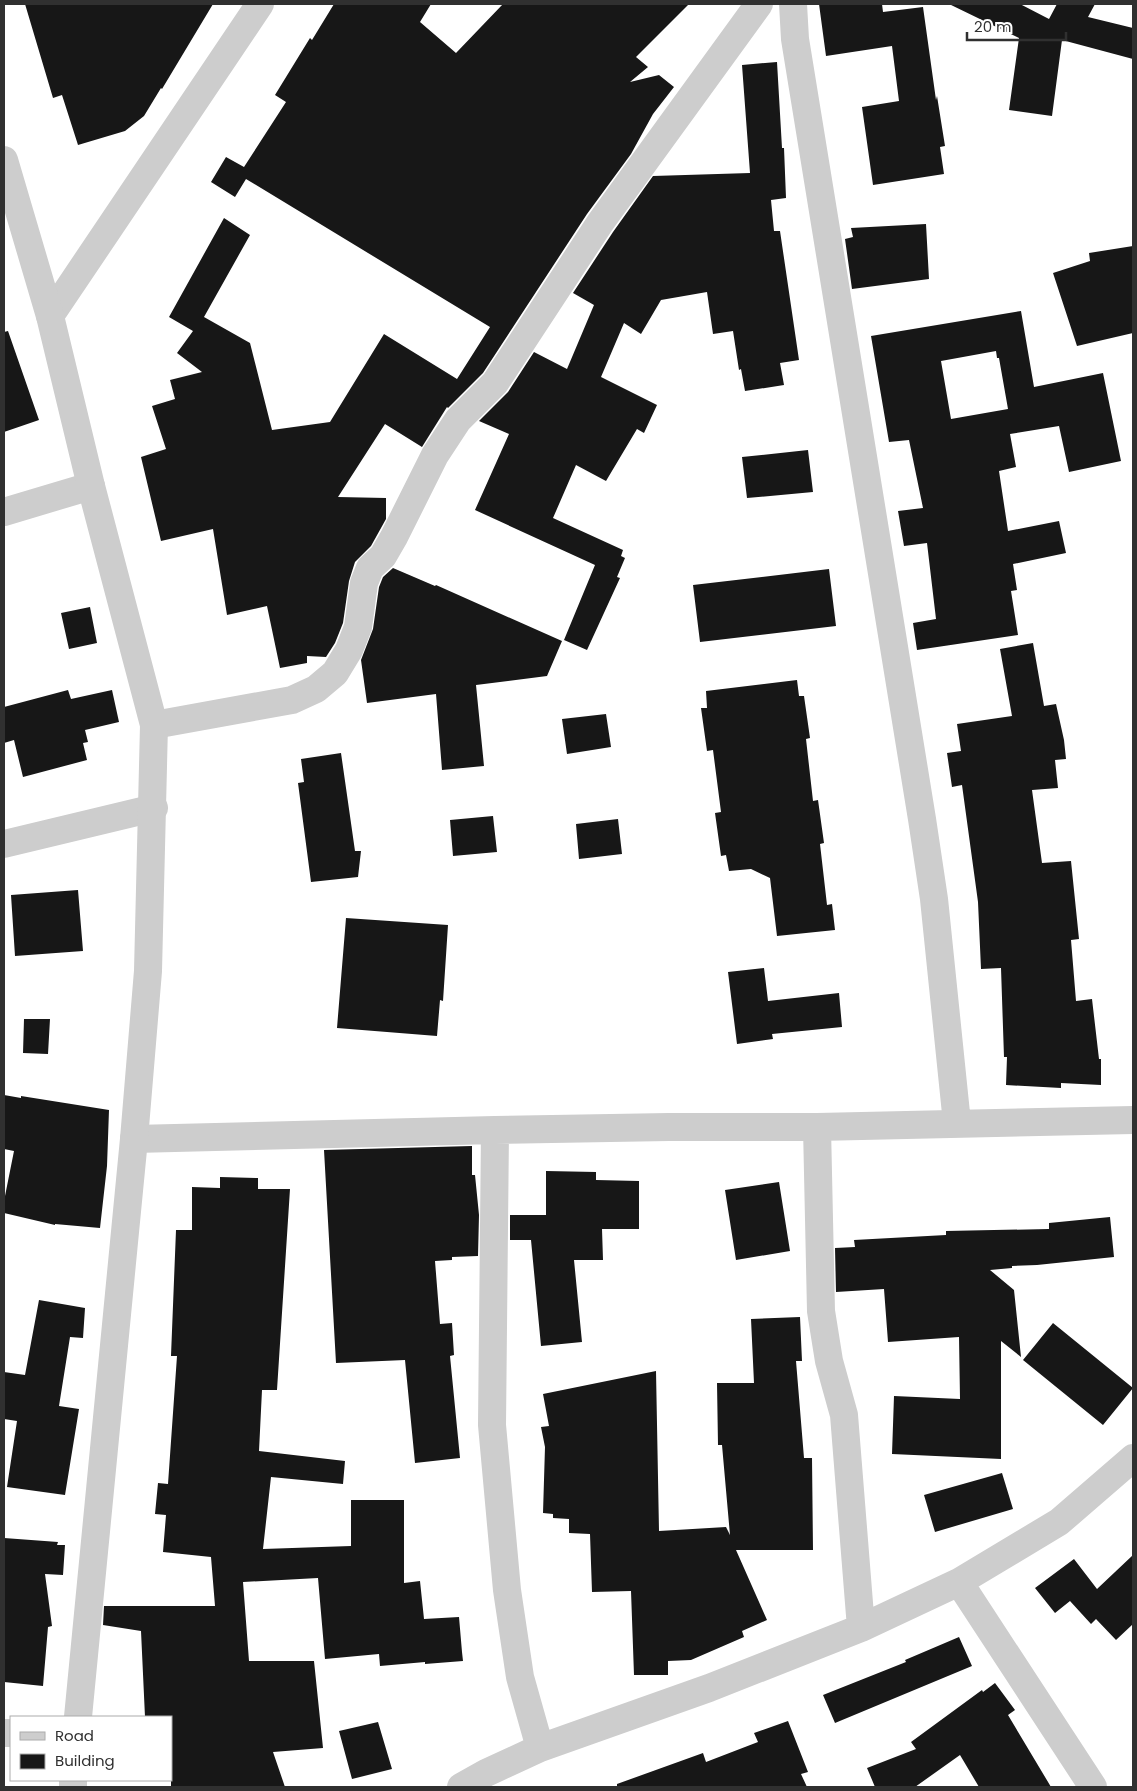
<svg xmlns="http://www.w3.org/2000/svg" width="1137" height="1791" viewBox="0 0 1137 1791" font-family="Poppins,sans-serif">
	<rect width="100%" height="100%" fill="#fff"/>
	<!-- building -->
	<path fill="#171717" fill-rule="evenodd" d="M 25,4 L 213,4 L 162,89 L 161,88 L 144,116 L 125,131 L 78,145 L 62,95 L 53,98 Z
		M 334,4 L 431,4 L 420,22 L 456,53 L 503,4 L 689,4 L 636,57 L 648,67 L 630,82 L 659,75 L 674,87 L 653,114 L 631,154 L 587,214 L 483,373 L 448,408 L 447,407 L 422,447 L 385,424 L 338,497 L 386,498 L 386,519 L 371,546 L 355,562 L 349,581 L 343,623 L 335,643 L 326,657 L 307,656 L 307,663 L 280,668 L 267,606 L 227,615 L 213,529 L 161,541 L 141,457 L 166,449 L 152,406 L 175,399 L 170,380 L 202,372 L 177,353 L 193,331 L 169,317 L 224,218 L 250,235 L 204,317 L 250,343 L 272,430 L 330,422 L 384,334 L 457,379 L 490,327 L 246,179 L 235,197 L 211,182 L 226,157 L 244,167 L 286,102 L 275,95 L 310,38 L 312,40 Z
		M 819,4 L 882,4 L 883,12 L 923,7 L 936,100 L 937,96 L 945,146 L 940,147 L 944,174 L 873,185 L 862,107 L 899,101 L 892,46 L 826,56 Z
		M 949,4 L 1020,4 L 1049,19 L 1057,4 L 1095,4 L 1088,17 L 1133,28 L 1133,59 L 1062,40 L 1052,116 L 1009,110 L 1019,38 Z
		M 777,62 L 782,148 L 784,148 L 786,198 L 771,200 L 774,231 L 780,231 L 799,360 L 780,363 L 784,385 L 745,391 L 741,369 L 739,370 L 733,331 L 713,334 L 707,292 L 661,300 L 641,334 L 624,323 L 601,377 L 657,405 L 644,433 L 637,429 L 606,481 L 576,465 L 553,518 L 623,550 L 621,556 L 625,558 L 617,577 L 620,578 L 587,650 L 564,640 L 595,565 L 475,510 L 509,434 L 479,421 L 508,392 L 534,352 L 567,369 L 594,305 L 573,293 L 613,232 L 653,176 L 750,173 L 742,65 Z
		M 926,224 L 929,279 L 852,289 L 845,239 L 853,237 L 851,228 Z
		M 1133,246 L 1133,333 L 1077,346 L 1053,273 L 1090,261 L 1089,253 Z
		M 1021,311 L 1034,387 L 1103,373 L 1121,461 L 1069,472 L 1059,426 L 1010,434 L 1016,467 L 999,471 L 1008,531 L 1059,521 L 1066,553 L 1013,564 L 1017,590 L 1011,591 L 1018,635 L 917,650 L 913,623 L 936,619 L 927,543 L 904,546 L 898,511 L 923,508 L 909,440 L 889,442 L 871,336 ZM 996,351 L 997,358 L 999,358 L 1008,409 L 951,419 L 941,361 Z
		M 8,331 L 39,420 L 4,432 L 4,332 Z
		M 808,450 L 813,492 L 747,498 L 742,457 Z
		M 393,568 L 435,586 L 436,585 L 562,641 L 547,676 L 476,685 L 484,766 L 442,770 L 436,694 L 367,703 L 361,660 L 373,629 L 379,587 L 383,577 Z
		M 829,569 L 836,626 L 700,642 L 693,585 Z
		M 90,607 L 97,643 L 69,649 L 61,613 Z
		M 1033,643 L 1044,706 L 1056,704 L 1064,740 L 1066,759 L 1055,760 L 1058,788 L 1032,790 L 1042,863 L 1071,861 L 1079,939 L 1071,940 L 1076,1001 L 1092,999 L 1099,1059 L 1101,1059 L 1101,1085 L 1061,1083 L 1061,1088 L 1006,1085 L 1007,1057 L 1004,1057 L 1001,968 L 981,969 L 978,902 L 962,785 L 952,787 L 947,753 L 961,751 L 957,724 L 1012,716 L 1000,649 Z
		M 797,680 L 799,696 L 804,696 L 810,738 L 806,739 L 813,801 L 818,800 L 824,843 L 820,844 L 827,905 L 832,904 L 835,930 L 777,936 L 770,878 L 751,869 L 729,871 L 726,855 L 721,856 L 715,813 L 721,812 L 713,750 L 707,751 L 701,708 L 707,708 L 706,691 Z
		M 68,690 L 71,699 L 112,690 L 119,722 L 85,730 L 88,742 L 83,743 L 87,760 L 23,777 L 14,740 L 4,743 L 4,707 Z
		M 606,714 L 611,747 L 567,754 L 562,719 Z
		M 341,753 L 355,851 L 361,851 L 358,877 L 311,882 L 298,783 L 304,782 L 301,759 Z
		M 493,816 L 497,852 L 453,856 L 450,820 Z
		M 618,819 L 622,854 L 579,859 L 576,824 Z
		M 78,890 L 83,951 L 15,956 L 11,895 Z
		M 346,918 L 448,925 L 443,1001 L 440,1000 L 437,1036 L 337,1028 Z
		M 764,968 L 768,1001 L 839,993 L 842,1027 L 772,1034 L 773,1039 L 737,1044 L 728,972 Z
		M 24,1019 L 50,1019 L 48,1054 L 23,1053 Z
		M 4,1095 L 21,1098 L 21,1096 L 109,1110 L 107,1166 L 100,1228 L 55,1224 L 55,1225 L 4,1213 L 4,1201 L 14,1151 L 4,1149 Z
		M 472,1146 L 472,1175 L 475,1175 L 479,1215 L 478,1256 L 452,1257 L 452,1260 L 435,1261 L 440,1324 L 452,1323 L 454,1355 L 450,1356 L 460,1458 L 415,1463 L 405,1360 L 336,1363 L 324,1150 Z
		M 546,1171 L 596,1172 L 596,1180 L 639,1181 L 639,1229 L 602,1229 L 603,1260 L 574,1260 L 582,1342 L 541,1346 L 531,1240 L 510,1240 L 510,1215 L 546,1215 Z
		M 220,1177 L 258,1178 L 258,1189 L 290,1189 L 277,1390 L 262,1390 L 259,1451 L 345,1461 L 343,1484 L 271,1477 L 263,1549 L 351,1546 L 351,1500 L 404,1500 L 404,1583 L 420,1581 L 424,1619 L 459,1617 L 462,1652 L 463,1661 L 425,1664 L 425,1662 L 380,1666 L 379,1654 L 325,1659 L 318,1578 L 243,1582 L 249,1661 L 314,1661 L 323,1748 L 273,1752 L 285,1787 L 171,1787 L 171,1717 L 145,1717 L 141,1631 L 103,1625 L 104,1606 L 215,1606 L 211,1557 L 163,1552 L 166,1515 L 155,1514 L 158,1483 L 168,1484 L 177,1356 L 171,1356 L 176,1230 L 192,1230 L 192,1187 L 220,1188 Z
		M 779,1182 L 790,1251 L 736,1260 L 725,1190 Z
		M 1110,1217 L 1114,1257 L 1037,1265 L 1012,1266 L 1012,1268 L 990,1270 L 1014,1290 L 1021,1357 L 1001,1341 L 1001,1459 L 892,1454 L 894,1396 L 960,1399 L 959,1337 L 888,1342 L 884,1289 L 836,1292 L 835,1248 L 855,1247 L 854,1240 L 946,1235 L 946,1231 L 1049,1229 L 1049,1223 Z
		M 39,1300 L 85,1308 L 83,1338 L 70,1337 L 59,1406 L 79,1409 L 65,1495 L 7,1487 L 17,1421 L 4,1419 L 4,1372 L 25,1375 Z
		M 800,1317 L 802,1361 L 796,1361 L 804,1458 L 812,1458 L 813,1550 L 736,1550 L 767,1620 L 742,1631 L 744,1637 L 691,1660 L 668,1661 L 668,1675 L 634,1675 L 631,1591 L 592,1592 L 590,1534 L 569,1533 L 569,1519 L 553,1518 L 553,1514 L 543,1513 L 545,1447 L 541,1427 L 549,1426 L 543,1394 L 656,1371 L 659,1531 L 726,1527 L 730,1535 L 722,1445 L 718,1445 L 717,1383 L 754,1383 L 751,1319 Z
		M 1053,1323 L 1133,1388 L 1103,1425 L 1023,1360 Z
		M 1002,1473 L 1013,1509 L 935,1532 L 924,1495 Z
		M 4,1538 L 58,1542 L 57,1545 L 65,1545 L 63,1575 L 45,1574 L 52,1626 L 48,1627 L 43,1686 L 4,1682 Z
		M 1133,1555 L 1133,1624 L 1116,1640 L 1096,1619 L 1091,1624 L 1070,1601 L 1055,1613 L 1035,1588 L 1074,1559 L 1097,1589 Z
		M 959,1637 L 972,1666 L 835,1723 L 823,1695 L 906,1662 L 905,1660 Z
		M 995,1683 L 1015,1710 L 1008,1715 L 1051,1787 L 979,1787 L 960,1755 L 915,1787 L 875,1787 L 867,1768 L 916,1749 L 911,1742 L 982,1690 L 983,1692 Z
		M 788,1721 L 808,1772 L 801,1774 L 807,1787 L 617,1787 L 617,1784 L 703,1753 L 706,1762 L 758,1742 L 754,1733 Z
		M 378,1722 L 392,1769 L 352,1779 L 339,1731 Z"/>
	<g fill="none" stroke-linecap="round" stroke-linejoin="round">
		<!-- minor -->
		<path stroke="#cdcdcd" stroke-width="28" d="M 793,4 L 795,39 L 922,819 L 934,899 L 957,1123
			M 50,316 L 260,4
			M 4,512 L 91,486
			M 154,725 L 292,700 L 316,689 L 335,673 L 349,650 L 358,627 L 364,583 L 370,568 L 383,556 L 394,537 L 435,455 L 458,420 L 495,383 L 600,223 L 759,4
			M 4,844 L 154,808
			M 817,1127 L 821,1311 L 829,1361 L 844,1415 L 861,1628
			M 495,1130 L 492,1425 L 507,1590 L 520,1677 L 540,1748
			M 134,1139 L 495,1130 L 669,1127 L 817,1127 L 1133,1120
			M 959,1582 L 1093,1787
			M 73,1787 L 73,1780
			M 461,1787 L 486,1773 L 540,1748 L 709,1688 L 861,1628 L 959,1582 L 1059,1522 L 1133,1458"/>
		<!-- tertiary -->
		<path stroke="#cdcdcd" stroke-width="28" d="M 4,160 L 50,316 L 91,486 L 154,725 L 148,971 L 134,1139 L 78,1717
			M 4,1733 L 11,1733"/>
	</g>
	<!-- border -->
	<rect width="1137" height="1791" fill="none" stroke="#303030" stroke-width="10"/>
	<!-- legend -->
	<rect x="10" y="1716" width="162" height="65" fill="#ffffff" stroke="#acacac"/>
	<rect x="20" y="1732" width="25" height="8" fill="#cdcdcd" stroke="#acacac"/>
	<text x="55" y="1741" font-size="15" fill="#303030">Road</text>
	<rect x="20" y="1754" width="25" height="15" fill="#171717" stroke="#acacac"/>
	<text x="55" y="1766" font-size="15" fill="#303030">Building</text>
	<!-- scale -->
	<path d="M967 32v8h99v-8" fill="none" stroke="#303030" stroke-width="2.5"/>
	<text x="974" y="32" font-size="15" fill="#303030" stroke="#ffffff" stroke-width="4" paint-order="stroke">20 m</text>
</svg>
